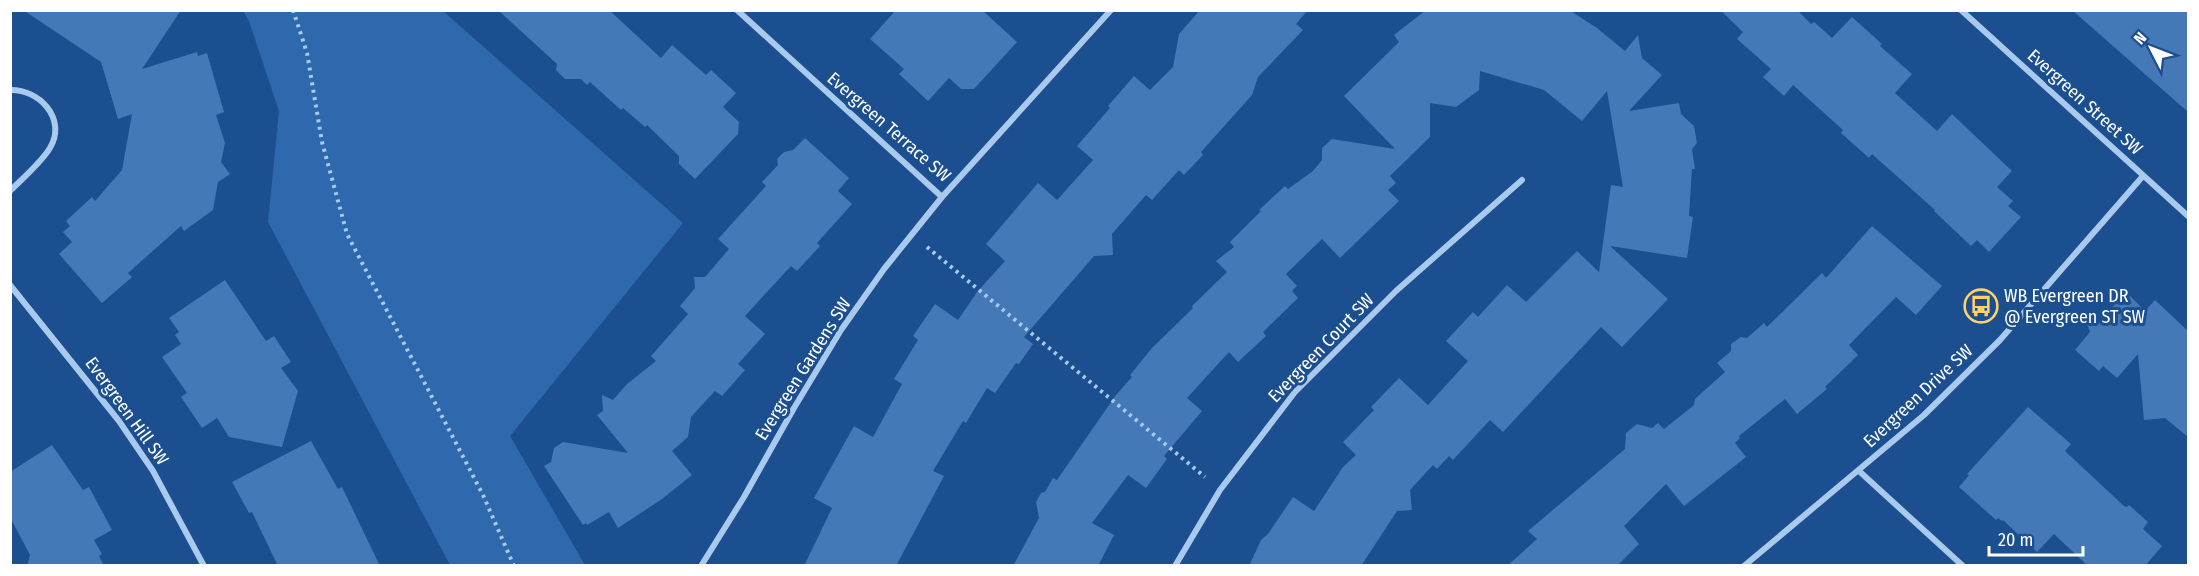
<svg xmlns="http://www.w3.org/2000/svg" width="2199" height="576" viewBox="0 0 2199 576" font-family="'Fira Sans Condensed',sans-serif">
	<rect width="100%" height="100%" fill="#1b4f8f"/>
	<!-- green -->
	<path fill="#2e69ad" d="M 243,11 L 443,11 L 683,223 L 510,436 L 585,565 L 450,565 L 268,222 L 279,111 L 249,21 Z"/>
	<!-- building -->
	<path fill="#4478b7" d="M 23,10 L 181,10 L 142,69 L 197,52 L 198,56 L 207,53 L 224,112 L 216,115 L 225,143 L 221,162 L 230,174 L 218,182 L 213,210 L 184,231 L 181,226 L 128,273 L 132,277 L 102,303 L 59,254 L 72,242 L 63,232 L 70,226 L 66,221 L 92,197 L 95,201 L 122,170 L 132,114 L 118,119 L 101,62 Z
		M 498,10 L 609,10 L 661,58 L 672,45 L 706,75 L 711,70 L 736,93 L 723,107 L 739,122 L 738,134 L 695,179 L 679,164 L 679,156 L 647,125 L 645,127 L 623,108 L 621,110 L 590,82 L 587,85 L 581,79 L 565,79 L 556,70 L 557,64 Z
		M 896,10 L 982,10 L 1017,42 L 974,89 L 961,89 L 949,78 L 928,101 L 899,74 L 904,69 L 870,39 Z
		M 1200,10 L 1308,10 L 1296,24 L 1303,30 L 1258,77 L 1252,95 L 1201,152 L 1203,155 L 1184,175 L 1179,170 L 1152,200 L 1146,195 L 1112,234 L 1113,255 L 1094,256 L 1024,337 L 1033,344 L 1019,364 L 1016,363 L 995,393 L 987,388 L 966,423 L 963,421 L 933,471 L 944,476 L 896,566 L 804,566 L 832,508 L 814,498 L 854,426 L 873,437 L 902,384 L 894,379 L 918,340 L 913,336 L 935,304 L 958,320 L 977,292 L 1005,261 L 986,244 L 1038,183 L 1057,200 L 1093,160 L 1077,146 L 1110,108 L 1108,106 L 1134,76 L 1150,90 L 1173,67 L 1179,34 Z
		M 1426,10 L 1569,10 L 1597,28 L 1625,51 L 1638,35 L 1642,58 L 1662,75 L 1629,111 L 1679,103 L 1681,114 L 1694,126 L 1697,143 L 1692,149 L 1695,169 L 1692,169 L 1689,216 L 1693,217 L 1687,258 L 1610,246 L 1668,299 L 1622,347 L 1601,327 L 1503,432 L 1490,420 L 1453,460 L 1449,456 L 1437,469 L 1433,465 L 1410,490 L 1412,510 L 1397,511 L 1361,566 L 1249,566 L 1261,540 L 1268,534 L 1293,497 L 1314,511 L 1343,467 L 1356,455 L 1343,442 L 1374,410 L 1371,407 L 1399,378 L 1428,405 L 1468,361 L 1446,341 L 1473,312 L 1478,317 L 1507,285 L 1526,302 L 1577,251 L 1599,272 L 1611,185 L 1623,187 L 1607,91 L 1582,121 L 1544,90 L 1480,71 L 1479,90 L 1456,107 L 1430,103 L 1430,137 L 1390,176 L 1396,183 L 1388,190 L 1399,201 L 1340,258 L 1322,239 L 1286,274 L 1297,286 L 1292,291 L 1298,298 L 1263,332 L 1266,336 L 1238,362 L 1229,352 L 1187,398 L 1202,411 L 1164,456 L 1167,459 L 1146,488 L 1128,475 L 1092,523 L 1114,535 L 1098,566 L 1013,566 L 1039,518 L 1036,502 L 1041,493 L 1045,492 L 1053,478 L 1057,480 L 1116,395 L 1132,377 L 1130,375 L 1152,348 L 1193,308 L 1192,306 L 1227,272 L 1216,261 L 1234,247 L 1230,242 L 1261,211 L 1259,210 L 1285,186 L 1288,189 L 1313,171 L 1322,160 L 1322,148 L 1332,139 L 1395,149 L 1344,96 L 1399,42 L 1394,35 Z
		M 1720,10 L 1797,10 L 1811,24 L 1814,22 L 1832,38 L 1852,17 L 1882,44 L 1880,46 L 1912,74 L 1895,93 L 1937,131 L 1952,114 L 2012,171 L 1997,187 L 2013,201 L 2008,206 L 2021,217 L 1989,252 L 1977,240 L 1971,246 L 1934,211 L 1935,210 L 1872,154 L 1869,158 L 1841,133 L 1843,130 L 1793,85 L 1784,96 L 1763,77 L 1771,69 L 1737,39 L 1743,32 Z
		M 2072,10 L 2188,10 L 2188,112 Z
		M 805,138 L 849,178 L 838,191 L 852,204 L 817,243 L 820,246 L 797,271 L 791,266 L 745,316 L 765,334 L 738,364 L 745,370 L 722,396 L 715,391 L 691,417 L 688,437 L 672,451 L 692,475 L 662,499 L 618,528 L 609,512 L 587,525 L 586,523 L 583,525 L 544,466 L 551,462 L 554,448 L 563,442 L 628,453 L 597,415 L 603,411 L 602,395 L 613,400 L 627,384 L 656,361 L 651,356 L 688,314 L 680,306 L 695,288 L 694,277 L 705,277 L 729,249 L 718,239 L 766,186 L 762,182 L 778,165 L 777,159 L 784,152 L 793,150 Z
		M 1872,226 L 1942,286 L 1916,315 L 1896,297 L 1849,345 L 1858,355 L 1825,387 L 1827,389 L 1797,414 L 1785,399 L 1739,436 L 1740,438 L 1735,443 L 1746,457 L 1684,506 L 1666,484 L 1624,526 L 1639,544 L 1617,566 L 1507,566 L 1537,539 L 1528,531 L 1625,449 L 1626,433 L 1637,424 L 1652,428 L 1658,423 L 1664,429 L 1694,405 L 1695,399 L 1725,372 L 1717,363 L 1731,351 L 1731,344 L 1741,337 L 1747,338 L 1764,323 L 1767,327 L 1822,273 L 1826,278 Z
		M 225,280 L 266,341 L 274,336 L 291,362 L 281,368 L 298,391 L 282,447 L 229,437 L 217,418 L 202,428 L 181,397 L 187,393 L 162,357 L 181,344 L 175,335 L 179,332 L 169,318 Z
		M 2126,292 L 2145,311 L 2155,300 L 2188,331 L 2188,437 L 2165,418 L 2144,420 L 2138,354 L 2117,378 L 2103,366 L 2099,371 L 2075,350 L 2090,332 L 2086,322 L 2099,322 Z
		M 2028,407 L 2071,444 L 2065,451 L 2124,506 L 2127,507 L 2129,505 L 2148,522 L 2143,529 L 2162,546 L 2145,566 L 2088,566 L 2054,534 L 2037,552 L 2003,520 L 2002,521 L 1998,518 L 1996,520 L 1959,487 L 1969,475 L 1967,474 Z
		M 311,441 L 338,489 L 342,487 L 380,566 L 278,566 L 252,512 L 249,513 L 232,482 Z
		M 52,445 L 83,490 L 89,487 L 112,530 L 94,540 L 102,554 L 99,556 L 104,566 L 27,566 L 30,555 L 10,517 L 10,472 Z"/>
	<g fill="none" stroke-linecap="round" stroke-linejoin="round">
		<!-- path -->
		<path stroke="#a9c9ee" stroke-width="4" stroke-dasharray="3 4.5" stroke-linecap="butt" d="M 293,10 L 307,53 L 322,142 L 347,234 L 483,495 L 514,566
			M 927,247 L 1205,477"/>
		<!-- minor -->
		<path stroke="#a9c9ee" stroke-width="6" d="M 737,10 L 942,197 L 1111,10
			M 1961,10 L 2188,216
			M 10,90 C 39,89 66,118 51,146 C 45,159 21,180 10,191
			M 10,285 L 119,421 L 153,471 L 204,566
			M 1859,471 L 1963,566
			M 701,566 L 744,497 L 794,408 L 841,330 L 884,269 L 942,197
			M 1175,566 L 1220,490 L 1295,392 L 1396,291 L 1522,180
			M 1744,566 L 1924,415 L 2000,340 L 2143,176"/>
	</g>
	<!-- icons -->
	<defs>
		<g id="bus-ring" transform="scale(1.725)"><circle r="9.5" fill="#1b4f8f" stroke="#ffd166" stroke-width="1.5"/><path d="M-5-6H5V4H4V6H2V4H-2V6H-4V4H-5ZM-3.5-4V0h7V-4ZM-3.5 1.2v1.5H-2V1.2ZM2 1.2v1.5H3.5V1.2Z" fill="#ffd166"/></g>
	</defs>
	<g fill-rule="evenodd">
		<use href="#bus-ring" x="1981" y="306"/>
	</g>
	<g text-anchor="middle" dominant-baseline="central" stroke-width="6" stroke-linejoin="round" paint-order="stroke">
		<!-- street labels -->
		<g font-size="18" fill="#fff" stroke="#1b4f8f">
			<text transform="translate(2085 102) rotate(42)">Evergreen Street SW</text>
			<text transform="translate(889 127) rotate(41)">Evergreen Terrace SW</text>
			<text transform="translate(1321 348) rotate(-46)">Evergreen Court SW</text>
			<text transform="translate(803 369) rotate(-58)">Evergreen Gardens SW</text>
			<text transform="translate(1918 396) rotate(-43)">Evergreen Drive SW</text>
			<text transform="translate(127 411) rotate(54)">Evergreen Hill SW</text>
		</g>
		<!-- poi labels -->
		<g font-size="18" fill="#fff" stroke="#1b4f8f" text-anchor="start">
			<text x="2004" y="296">WB Evergreen DR<tspan x="2004" dy="21">@ Evergreen ST SW</tspan></text>
		</g>
	</g>
	<!-- border -->
	<rect width="2199" height="576" fill="none" stroke="#ffffff" stroke-width="24"/>
	<!-- north arrow -->
	<g transform="translate(2151 48) rotate(312)" stroke="#1b4f8f" stroke-width="4.5" paint-order="stroke">
	<path d="M0-4.5L10 22L0 15L-10 22Z" fill="#ffffff"/>
	<text y="-9" font-size="16" font-weight="bold" text-anchor="middle" fill="#ffffff">N</text>
	</g>
	<!-- scale -->
	<path d="M1989 546v9h94v-9" fill="none" stroke="#ffffff" stroke-width="3"/>
	<text x="1998" y="546" font-size="18" fill="#ffffff" stroke="#1b4f8f" stroke-width="4.5" paint-order="stroke">20 m</text>
</svg>
